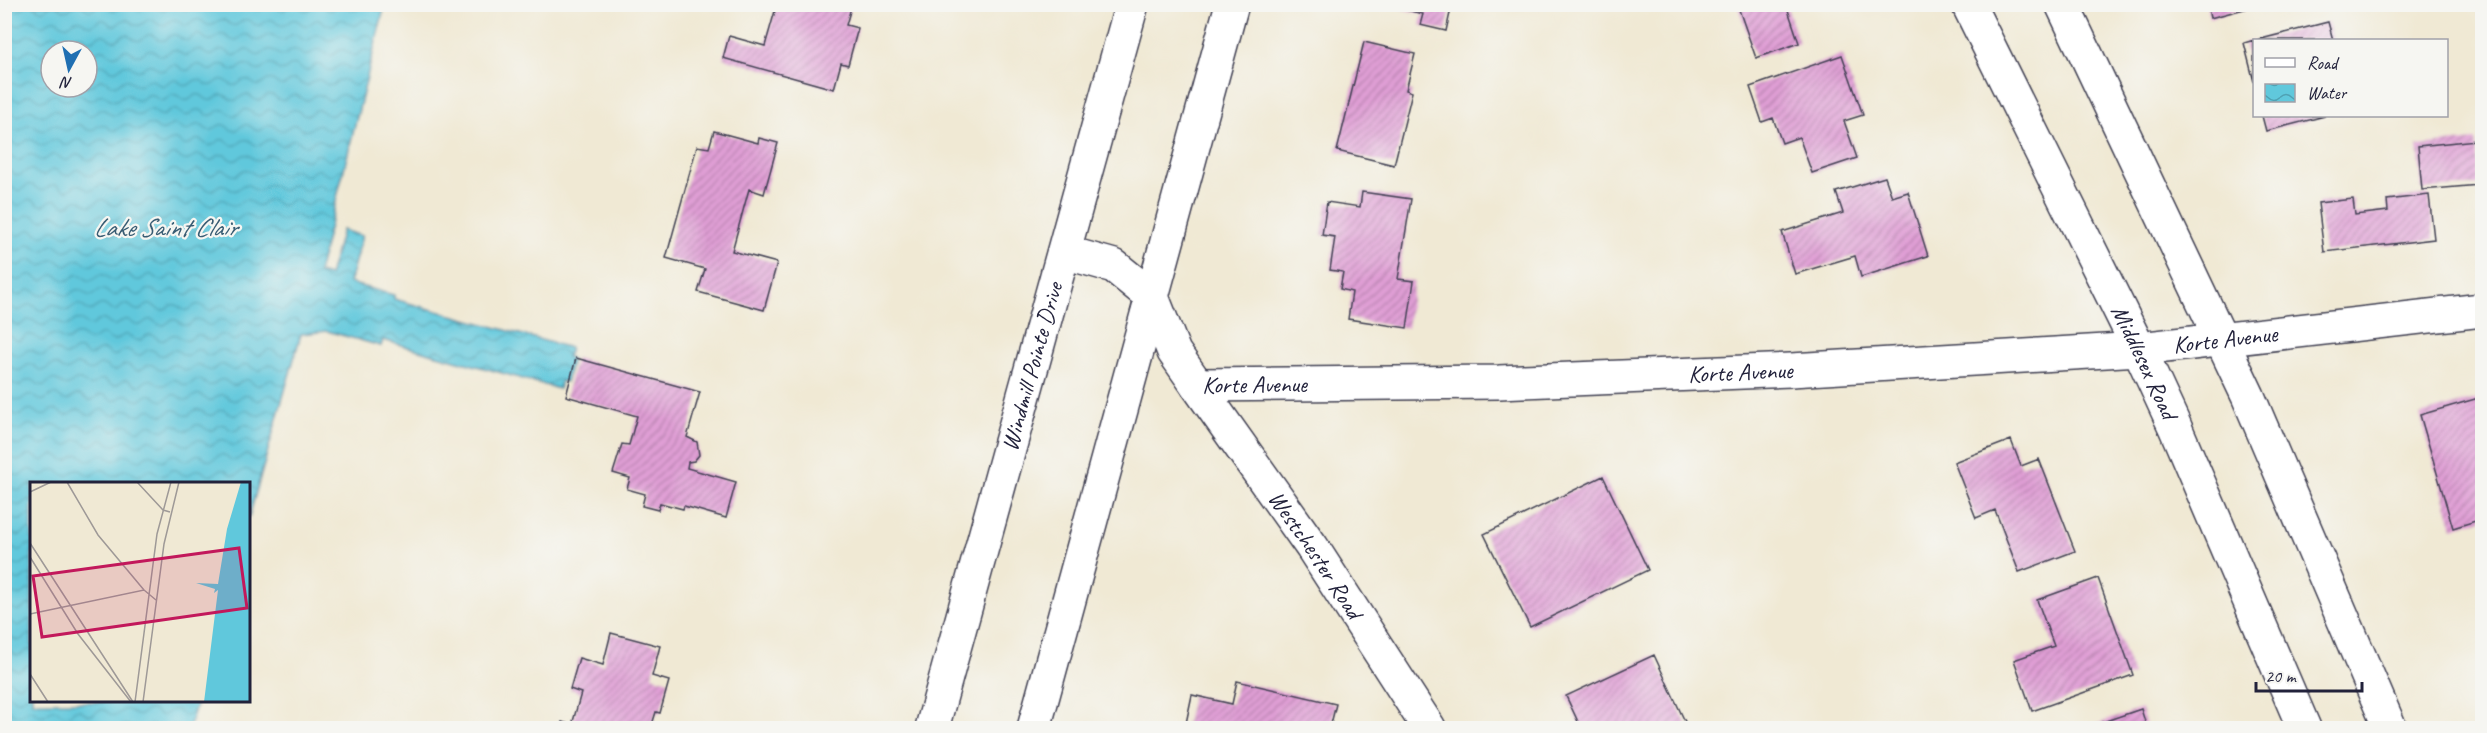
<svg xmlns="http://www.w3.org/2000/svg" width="2487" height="733" viewBox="0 0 2487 733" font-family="Caveat,sans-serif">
	<defs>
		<pattern id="water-waves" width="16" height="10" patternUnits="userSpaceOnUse" patternTransform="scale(1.5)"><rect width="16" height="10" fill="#60c8dc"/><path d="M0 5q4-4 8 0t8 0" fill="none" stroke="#4fa2b4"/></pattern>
		<pattern id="building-hatch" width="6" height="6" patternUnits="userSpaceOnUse" patternTransform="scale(1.5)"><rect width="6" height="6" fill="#e09fd5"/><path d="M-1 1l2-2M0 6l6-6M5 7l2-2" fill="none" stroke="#b581ae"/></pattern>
	</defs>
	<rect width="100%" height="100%" fill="#f6f6f2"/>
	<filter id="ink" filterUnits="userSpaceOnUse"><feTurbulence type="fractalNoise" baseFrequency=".0167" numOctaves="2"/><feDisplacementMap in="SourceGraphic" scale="12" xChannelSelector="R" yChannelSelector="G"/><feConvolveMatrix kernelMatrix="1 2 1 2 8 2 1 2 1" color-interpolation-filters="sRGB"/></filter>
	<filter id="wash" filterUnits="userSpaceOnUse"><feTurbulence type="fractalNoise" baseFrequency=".008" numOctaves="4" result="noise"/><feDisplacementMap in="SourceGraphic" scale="24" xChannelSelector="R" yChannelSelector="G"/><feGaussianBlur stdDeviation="1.35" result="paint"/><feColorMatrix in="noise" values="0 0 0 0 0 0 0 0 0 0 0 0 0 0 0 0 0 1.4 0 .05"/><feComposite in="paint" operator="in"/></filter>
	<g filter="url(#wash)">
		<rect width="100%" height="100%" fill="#f0e9d4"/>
		<!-- water -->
		<path fill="url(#water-waves)" stroke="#41758c" stroke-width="1.5" fill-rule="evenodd" d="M 4,5 L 385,5 L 318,273 L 329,276 L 342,230 L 362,236 L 349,283 L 394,295 L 394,299 L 570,348 L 567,357 L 572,359 L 566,382 L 561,381 L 559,389 L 383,340 L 381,346 L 327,331 L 301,334 L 249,517 L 249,484 L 32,484 L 32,702 L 197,702 L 189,728 L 5,728 ZM 51,51 L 87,51 L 87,87 L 51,87 Z"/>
		<g id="blocks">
			<!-- building -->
			<path fill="url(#building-hatch)" d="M 777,4 L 852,4 L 846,25 L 858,28 L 848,65 L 841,63 L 834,89 L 723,58 L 729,36 L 765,46 Z
				M 1393,4 L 1452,4 L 1446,31 L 1420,25 L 1423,14 L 1393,7 Z
				M 1737,4 L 1786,4 L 1799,43 L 1756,58 Z
				M 2207,4 L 2258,4 L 2259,5 L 2210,18 Z
				M 2328,22 L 2333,40 L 2257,40 Z
				M 2254,40 L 2254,82 L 2244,43 Z
				M 1364,42 L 1415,54 L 1406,90 L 1412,92 L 1394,165 L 1337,151 Z
				M 1842,55 L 1863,115 L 1844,121 L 1857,158 L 1812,173 L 1799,137 L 1782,143 L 1773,118 L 1762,122 L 1750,87 Z
				M 2262,116 L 2325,116 L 2266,131 Z
				M 714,131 L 758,143 L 759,138 L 778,143 L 764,194 L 749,189 L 732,251 L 777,263 L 764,310 L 698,292 L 705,269 L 666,258 L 697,146 L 709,148 Z
				M 2476,140 L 2479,185 L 2422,190 L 2418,146 Z
				M 1885,177 L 1892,197 L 1908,192 L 1928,256 L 1861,277 L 1855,256 L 1795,274 L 1782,232 L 1843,213 L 1836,192 Z
				M 1362,192 L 1411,199 L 1398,279 L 1414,281 L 1407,328 L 1348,319 L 1352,292 L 1340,289 L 1343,272 L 1330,270 L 1335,237 L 1322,235 L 1327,202 L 1360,207 Z
				M 2429,195 L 2434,239 L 2324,252 L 2318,203 L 2353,199 L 2355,215 L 2388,211 L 2387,200 Z
				M 576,358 L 700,392 L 687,437 L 697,442 L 699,455 L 694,461 L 688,462 L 687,468 L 736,482 L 726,518 L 684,506 L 683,509 L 660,503 L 658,510 L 642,506 L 645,494 L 627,489 L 630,478 L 613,473 L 622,444 L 629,445 L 637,416 L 566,396 Z
				M 2482,397 L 2482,519 L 2453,528 L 2420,415 Z
				M 2011,440 L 2021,466 L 2039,459 L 2075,551 L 2019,572 L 1995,510 L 1976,518 L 1954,462 Z
				M 1603,476 L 1648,570 L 1530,627 L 1484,534 Z
				M 2098,578 L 2133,675 L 2032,711 L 2014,660 L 2054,646 L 2037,600 Z
				M 611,633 L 660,646 L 652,676 L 669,681 L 660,713 L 656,712 L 651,728 L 560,728 L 562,722 L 572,725 L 581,693 L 570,689 L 579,658 L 603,665 Z
				M 1654,655 L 1688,728 L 1581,728 L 1566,696 Z
				M 1237,681 L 1336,704 L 1330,728 L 1185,728 L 1192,695 L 1232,704 Z
				M 2141,709 L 2147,728 L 2095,728 L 2094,725 Z"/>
		</g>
	</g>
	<g filter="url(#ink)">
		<use href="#blocks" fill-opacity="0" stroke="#414052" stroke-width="1.5"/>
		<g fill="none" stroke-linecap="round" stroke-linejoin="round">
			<!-- minor casing -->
			<g stroke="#414052" stroke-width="36">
				<g id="minor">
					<path id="s1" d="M 1968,4 L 2139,349 L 2175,427 L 2304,728"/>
					<path d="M 2062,4 L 2248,396 L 2390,728"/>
					<path id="s2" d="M 1064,252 L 1114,266 L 1152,297 L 1174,352 L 1197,385 L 1499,382 L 1791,370 L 2139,349 L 2482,310"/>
					<path id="s3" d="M 1197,385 L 1312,547 L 1429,728"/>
					<path id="s4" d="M 932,728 L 1132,4"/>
					<path d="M 1034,728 L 1232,4"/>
				</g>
			</g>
			<!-- minor -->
			<use href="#minor" stroke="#fff" stroke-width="33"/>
		</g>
	</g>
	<g text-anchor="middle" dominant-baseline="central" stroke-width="4.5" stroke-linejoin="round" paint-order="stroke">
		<!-- street labels -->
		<g font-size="24" fill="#22223b" stroke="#f6f6f2">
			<text stroke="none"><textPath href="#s2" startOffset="1230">Korte Avenue</textPath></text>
			<text stroke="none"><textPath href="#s1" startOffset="399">Middlesex Road</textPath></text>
			<text stroke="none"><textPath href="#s4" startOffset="375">Windmill Pointe Drive</textPath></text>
			<text stroke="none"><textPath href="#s2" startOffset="744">Korte Avenue</textPath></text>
			<text stroke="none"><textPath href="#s2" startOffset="258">Korte Avenue</textPath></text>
			<text stroke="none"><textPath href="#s3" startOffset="207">Westchester Road</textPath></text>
		</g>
		<!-- water labels -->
		<g font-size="26" font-style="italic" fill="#385c73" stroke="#f6f6f2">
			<text x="165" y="227">Lake Saint Clair</text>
		</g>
	</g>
	<!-- overview -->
	<g transform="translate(30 482)">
		<rect width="220" height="220" fill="#f0e9d4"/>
		<path d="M 211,0 L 221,0 L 220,220 L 174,220 L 188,108 L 184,111 L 185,107 L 166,101 L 188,102 L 197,47 Z" fill="#60c8dc"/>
		<path fill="none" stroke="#9e9997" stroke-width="1.5" d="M 37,0 L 68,53 L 114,108M 107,0 L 133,28 L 140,30M 0,10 L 21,0M 0,61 L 103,220M 0,75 L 48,152 L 101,220M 0,132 L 114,108 L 126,118M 0,192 L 18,220M 105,220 L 127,52 L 141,0M 113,220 L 134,62 L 149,0"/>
		<path fill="#c2185b" fill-opacity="0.15" stroke="#c2185b" stroke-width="3" d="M 209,66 L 217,126 L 12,155 L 3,94 Z"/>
		<rect width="220" height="220" fill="none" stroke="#22223b" stroke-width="3"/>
	</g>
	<!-- margin -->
	<rect width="2487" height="733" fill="none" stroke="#f6f6f2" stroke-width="24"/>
	<!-- legend -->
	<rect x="2253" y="39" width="195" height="78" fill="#f6f6f2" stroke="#a1a1a9" stroke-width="1.5"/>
	<rect x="2265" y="58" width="30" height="9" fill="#ffffff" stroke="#a1a1a9" stroke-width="1.5"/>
	<text x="2307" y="69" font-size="18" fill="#22223b">Road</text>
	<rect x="2265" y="84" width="30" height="18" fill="url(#water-waves)" stroke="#a1a1a9" stroke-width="1.5"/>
	<text x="2307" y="99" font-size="18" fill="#22223b">Water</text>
	<!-- north arrow -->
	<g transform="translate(69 69) rotate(188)"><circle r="28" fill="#f6f6f2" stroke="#a1a1a9" stroke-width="1.5"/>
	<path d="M0-4.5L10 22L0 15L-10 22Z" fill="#1f6fb2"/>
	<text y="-9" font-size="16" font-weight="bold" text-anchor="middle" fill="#22223b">N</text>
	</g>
	<!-- scale -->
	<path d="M2256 682v9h106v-9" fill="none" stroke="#22223b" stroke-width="3"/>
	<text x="2265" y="682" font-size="18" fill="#22223b" stroke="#f6f6f2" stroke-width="4.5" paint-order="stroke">20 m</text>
</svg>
